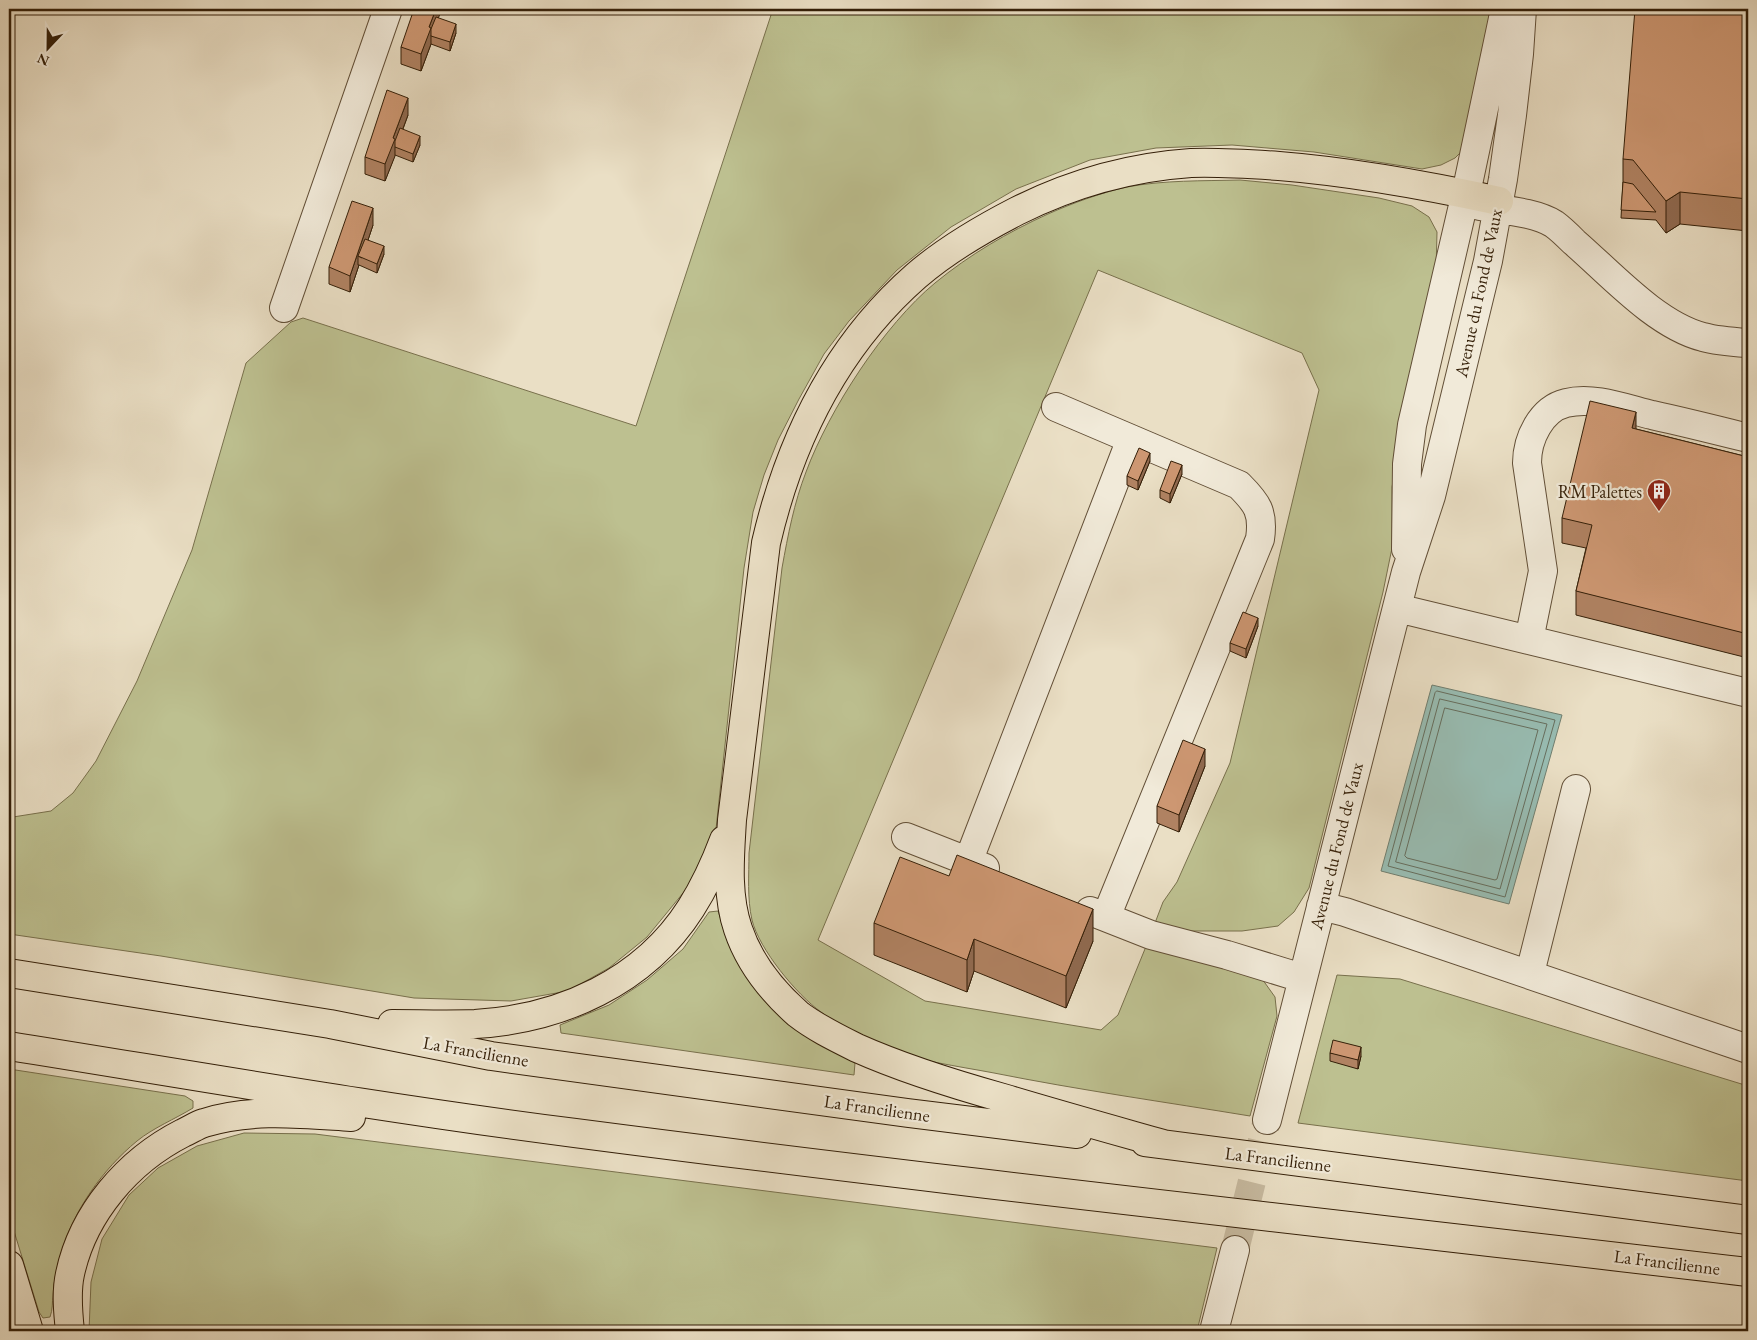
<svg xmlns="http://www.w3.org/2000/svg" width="1757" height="1340" viewBox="0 0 1757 1340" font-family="'EB Garamond',serif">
	<rect width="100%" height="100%" fill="#eadfc5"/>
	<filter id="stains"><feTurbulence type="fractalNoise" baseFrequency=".004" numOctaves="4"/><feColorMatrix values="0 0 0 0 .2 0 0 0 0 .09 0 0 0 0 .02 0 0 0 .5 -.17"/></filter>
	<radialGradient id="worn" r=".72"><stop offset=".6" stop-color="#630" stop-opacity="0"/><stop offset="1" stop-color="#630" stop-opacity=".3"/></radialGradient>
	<!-- green -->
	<path fill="#bdc090" stroke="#78704c" d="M 773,9 L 1496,9 L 1465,148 L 1455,158 L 1441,165 L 1422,169 L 1314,152 L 1232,145 L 1156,148 L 1090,160 L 1016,189 L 951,227 L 897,270 L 849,321 L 824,354 L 799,399 L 778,440 L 764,475 L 753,512 L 744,568 L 716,829 L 710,851 L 697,876 L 647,937 L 609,968 L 568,991 L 511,1001 L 414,998 L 161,956 L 9,934 L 9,816 L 13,817 L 51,811 L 73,793 L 96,761 L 137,681 L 192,550 L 246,363 L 291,322 L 303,318 L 636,426 Z
		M 1240,180 L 1292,185 L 1379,198 L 1412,206 L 1429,217 L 1437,232 L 1436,273 L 1400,441 L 1392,487 L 1392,548 L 1383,592 L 1309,888 L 1294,912 L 1278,926 L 1242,931 L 1184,931 L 1155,923 L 1163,902 L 1177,882 L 1230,763 L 1319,390 L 1302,353 L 1098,270 L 818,940 L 925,1001 L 1101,1030 L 1118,1015 L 1147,944 L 1260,976 L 1275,997 L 1277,1016 L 1250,1116 C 1165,1102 1079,1090 994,1073 C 957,1066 918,1061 883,1048 C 861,1039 840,1027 821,1012 C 797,995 759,949 752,920 C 747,898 749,875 749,853 L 782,568 C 788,535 794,503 806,472 C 829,410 884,325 935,283 C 969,255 1008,232 1048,214 C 1073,203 1100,193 1127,187 C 1164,180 1203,181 1240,180 Z
		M 718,911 L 731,949 L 752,984 L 818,1042 L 855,1063 L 854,1075 L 561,1033 L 560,1025 L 609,1005 L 647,980 L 683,949 L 709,912 Z
		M 1337,975 L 1400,979 L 1748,1086 L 1748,1181 L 1298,1123 Z
		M 9,1069 L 185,1096 L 193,1101 L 193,1108 C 175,1119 153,1128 137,1141 C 102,1170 74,1210 61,1253 C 57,1266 54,1281 53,1294 C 52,1303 53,1309 50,1317 L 43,1318 L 39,1312 L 9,1215 Z
		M 244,1133 L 315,1134 L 1217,1248 L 1197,1331 L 89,1331 L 91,1282 L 102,1239 L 129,1195 L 158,1168 L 197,1146 Z"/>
	<!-- water -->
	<path fill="#98bdb3" stroke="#707e6f" d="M 1432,685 L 1562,715 L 1509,904 L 1381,871 Z"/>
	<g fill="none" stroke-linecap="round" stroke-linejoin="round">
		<!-- shore -->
		<path stroke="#666e5e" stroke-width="1" d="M 1437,691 L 1555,720 L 1505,897 L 1388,866 L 1435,693 Z
			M 1440,699 L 1547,724 L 1500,889 L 1396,862 Z
			M 1445,708 L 1538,730 L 1497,879 L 1495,880 L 1407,858 L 1405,856 Z"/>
		<!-- minor-tunnel -->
		<path stroke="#c6b99f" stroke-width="28" stroke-dasharray="28 14" stroke-linecap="butt" d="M 1235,1250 L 1267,1120"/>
		<!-- minor casing -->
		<g stroke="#624f37" stroke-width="30">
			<path id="minor" d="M 1480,206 C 1502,210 1535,212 1554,224 C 1561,229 1568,236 1574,242 C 1610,273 1656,325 1703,337 C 1717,341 1733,342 1748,343
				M 284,308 L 388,9
				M 1056,407 L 1239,485 C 1257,503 1264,512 1260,539 L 1106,917
				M 1406,549 L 1407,464 L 1412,425 L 1468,184 L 1505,9
				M 1397,608 L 1748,693
				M 1529,640 L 1543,571 L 1527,463 C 1527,439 1541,409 1566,403 C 1593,396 1624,408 1652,415 C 1684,422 1716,430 1748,438
				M 906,837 L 985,868
				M 968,862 L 1131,439
				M 1321,906 L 1345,912 L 1748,1049
				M 1090,911 L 1151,935 L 1227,955 L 1302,978
				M 1530,973 L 1576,789
				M 1267,1120 L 1406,572 L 1431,496 L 1488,261 L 1503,179 L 1512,115 L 1519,54 L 1522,9
				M 1214,1331 L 1235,1250"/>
		</g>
		<!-- highway casing -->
		<g stroke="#341f08" stroke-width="30">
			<path id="highway" d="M 9,973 L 330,1024 L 491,1056 L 908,1113 L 1077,1134
				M 392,1024 C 419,1024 447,1025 475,1024 C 561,1019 644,982 691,908 C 705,886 715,864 724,840
				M 9,1046 C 197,1076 386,1109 575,1133 C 966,1184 1357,1226 1748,1272
				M 1145,1142 L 1748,1220
				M 1163,1144 C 1110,1129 1056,1114 1003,1098 C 953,1084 904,1069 857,1048 C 837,1038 816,1028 798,1014 C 772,991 749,962 738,929 C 726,894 730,855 732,820 L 766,543 C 790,440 835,347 916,276 C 946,250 982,229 1017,211 C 1071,184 1131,167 1191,163 C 1220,162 1250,164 1279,166 C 1354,172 1425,185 1499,201
				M 9,1265 L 29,1331
				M 70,1331 C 68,1313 66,1292 70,1274 C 83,1213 128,1161 183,1133 C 190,1130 197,1125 204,1123 C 251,1108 303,1114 351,1117"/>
		</g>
		<!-- minor -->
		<use href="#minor" stroke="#f1ead9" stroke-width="28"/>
		<!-- highway -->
		<use href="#highway" stroke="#eadfc5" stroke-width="28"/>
	</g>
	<!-- wall -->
	<path fill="#b08262" stroke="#341f08" d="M 1748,9 L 1748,231 L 1680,224 L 1666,233 L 1656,220 L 1621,218 L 1623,182 L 1623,159 Z
		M 438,18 L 456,33 L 450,51 L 431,44 L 421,71 L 401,64 L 401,47 Z
		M 408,115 L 403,129 L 420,145 L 413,162 L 395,155 L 385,181 L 365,174 L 365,157 Z
		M 373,225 L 368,240 L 384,254 L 377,273 L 359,265 L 350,292 L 329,284 L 329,267 Z
		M 1636,429 L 1748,457 L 1748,658 L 1576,615 L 1576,591 L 1586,548 L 1562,543 L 1562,518 Z
		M 1150,461 L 1138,490 L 1127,485 L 1127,476 Z
		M 1182,474 L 1170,503 L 1160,498 L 1160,490 Z
		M 1258,626 L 1246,658 L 1230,651 L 1230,643 Z
		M 1205,766 L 1179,832 L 1157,823 L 1157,806 Z
		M 874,923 L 1093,941 L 1066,1008 L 974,971 L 967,992 L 874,955 Z
		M 1330,1053 L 1361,1056 L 1358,1069 L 1330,1061 Z"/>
	<!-- shaded-wall -->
	<path fill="#906a50" stroke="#341f08" d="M 436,9 L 442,9 L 431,36 L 431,44 L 421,71 L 421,54 L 429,27 Z
		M 456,24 L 456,33 L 450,51 L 450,42 Z
		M 408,98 L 408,115 L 396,147 L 395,147 L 395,156 L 385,181 L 385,164 L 393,138 Z
		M 420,136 L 420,145 L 413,162 L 413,154 Z
		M 1680,192 L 1680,224 L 1666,233 L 1666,201 Z
		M 373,208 L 373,225 L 362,258 L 358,256 L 358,265 L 359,265 L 350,292 L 350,276 Z
		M 384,246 L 384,254 L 377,273 L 377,264 Z
		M 1636,412 L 1636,437 L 1632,428 Z
		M 1150,453 L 1150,461 L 1138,490 L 1138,481 Z
		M 1182,465 L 1182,474 L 1170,503 L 1170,494 Z
		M 1258,618 L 1258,626 L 1246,658 L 1246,649 Z
		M 1205,749 L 1205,766 L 1179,832 L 1179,815 Z
		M 1093,909 L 1093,941 L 1066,1008 L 1066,976 Z
		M 974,939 L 974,971 L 967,992 L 967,960 Z
		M 1361,1047 L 1361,1056 L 1358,1069 L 1358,1060 Z"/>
	<!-- building -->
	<path fill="#cd9772" stroke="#341f08" d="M 414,9 L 436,9 L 429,27 L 431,28 L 421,54 L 401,47 Z
		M 1635,9 L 1748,9 L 1748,199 L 1680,192 L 1666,201 L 1633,160 L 1623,159 Z
		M 436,17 L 456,24 L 450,42 L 431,36 L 431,29 Z
		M 387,90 L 408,98 L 393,138 L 395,139 L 385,164 L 365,157 Z
		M 400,128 L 420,136 L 413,154 L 395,147 L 395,141 Z
		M 1623,182 L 1633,184 L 1656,212 L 1621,210 Z
		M 352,201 L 373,208 L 350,276 L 329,267 Z
		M 365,239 L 384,246 L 377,264 L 358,256 Z
		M 1590,401 L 1636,412 L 1632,428 L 1748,457 L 1748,634 L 1576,591 L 1592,525 L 1562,518 Z
		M 1139,448 L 1150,453 L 1138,481 L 1127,476 Z
		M 1171,461 L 1182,465 L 1170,494 L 1160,490 Z
		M 1243,612 L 1258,618 L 1246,649 L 1230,643 Z
		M 1183,740 L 1205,749 L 1179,815 L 1157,806 Z
		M 957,855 L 1093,909 L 1066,976 L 974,939 L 967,960 L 874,923 L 900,857 L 949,876 Z
		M 1333,1040 L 1361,1047 L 1358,1060 L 1330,1053 Z"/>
	<!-- icons -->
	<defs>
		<g id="building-pin" transform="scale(1.25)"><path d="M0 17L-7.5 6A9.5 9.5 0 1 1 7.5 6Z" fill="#8f2418" stroke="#f1ead9"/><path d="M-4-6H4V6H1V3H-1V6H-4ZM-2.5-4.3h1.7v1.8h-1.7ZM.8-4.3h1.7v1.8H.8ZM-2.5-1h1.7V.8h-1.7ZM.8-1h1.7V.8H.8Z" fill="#fff"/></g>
	</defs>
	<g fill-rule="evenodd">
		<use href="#building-pin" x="1659" y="491"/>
	</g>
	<g text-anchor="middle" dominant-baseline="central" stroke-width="4.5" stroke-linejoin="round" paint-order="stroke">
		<!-- street labels -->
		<g font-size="18" fill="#341f08" stroke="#f1ead9">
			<text transform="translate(1478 293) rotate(-78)">Avenue du Fond de Vaux</text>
			<text transform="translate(1336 846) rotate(-76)">Avenue du Fond de Vaux</text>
			<text transform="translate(476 1051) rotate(10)">La Francilienne</text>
			<text transform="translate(877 1108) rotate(8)">La Francilienne</text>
			<text transform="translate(1278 1159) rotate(7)">La Francilienne</text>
			<text transform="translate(1667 1262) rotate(7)">La Francilienne</text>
		</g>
		<!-- poi labels -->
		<g font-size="18" fill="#341f08" stroke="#f1ead9" text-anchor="end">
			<text x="1642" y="491">RM Palettes</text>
		</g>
	</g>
	<!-- margin -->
	<rect width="1757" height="1340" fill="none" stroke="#eadfc5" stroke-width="30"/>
	<rect x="10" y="10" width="1737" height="1320" fill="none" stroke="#341f08" stroke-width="2.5"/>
	<rect x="15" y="15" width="1727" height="1310" fill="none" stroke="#341f08"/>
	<!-- north arrow -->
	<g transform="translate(48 48) rotate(202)" stroke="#f1ead9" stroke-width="4" paint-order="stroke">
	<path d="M0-4L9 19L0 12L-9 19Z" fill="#341f08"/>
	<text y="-8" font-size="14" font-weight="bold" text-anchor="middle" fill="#341f08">N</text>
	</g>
	<rect width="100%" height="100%" filter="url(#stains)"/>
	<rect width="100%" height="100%" fill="url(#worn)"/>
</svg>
